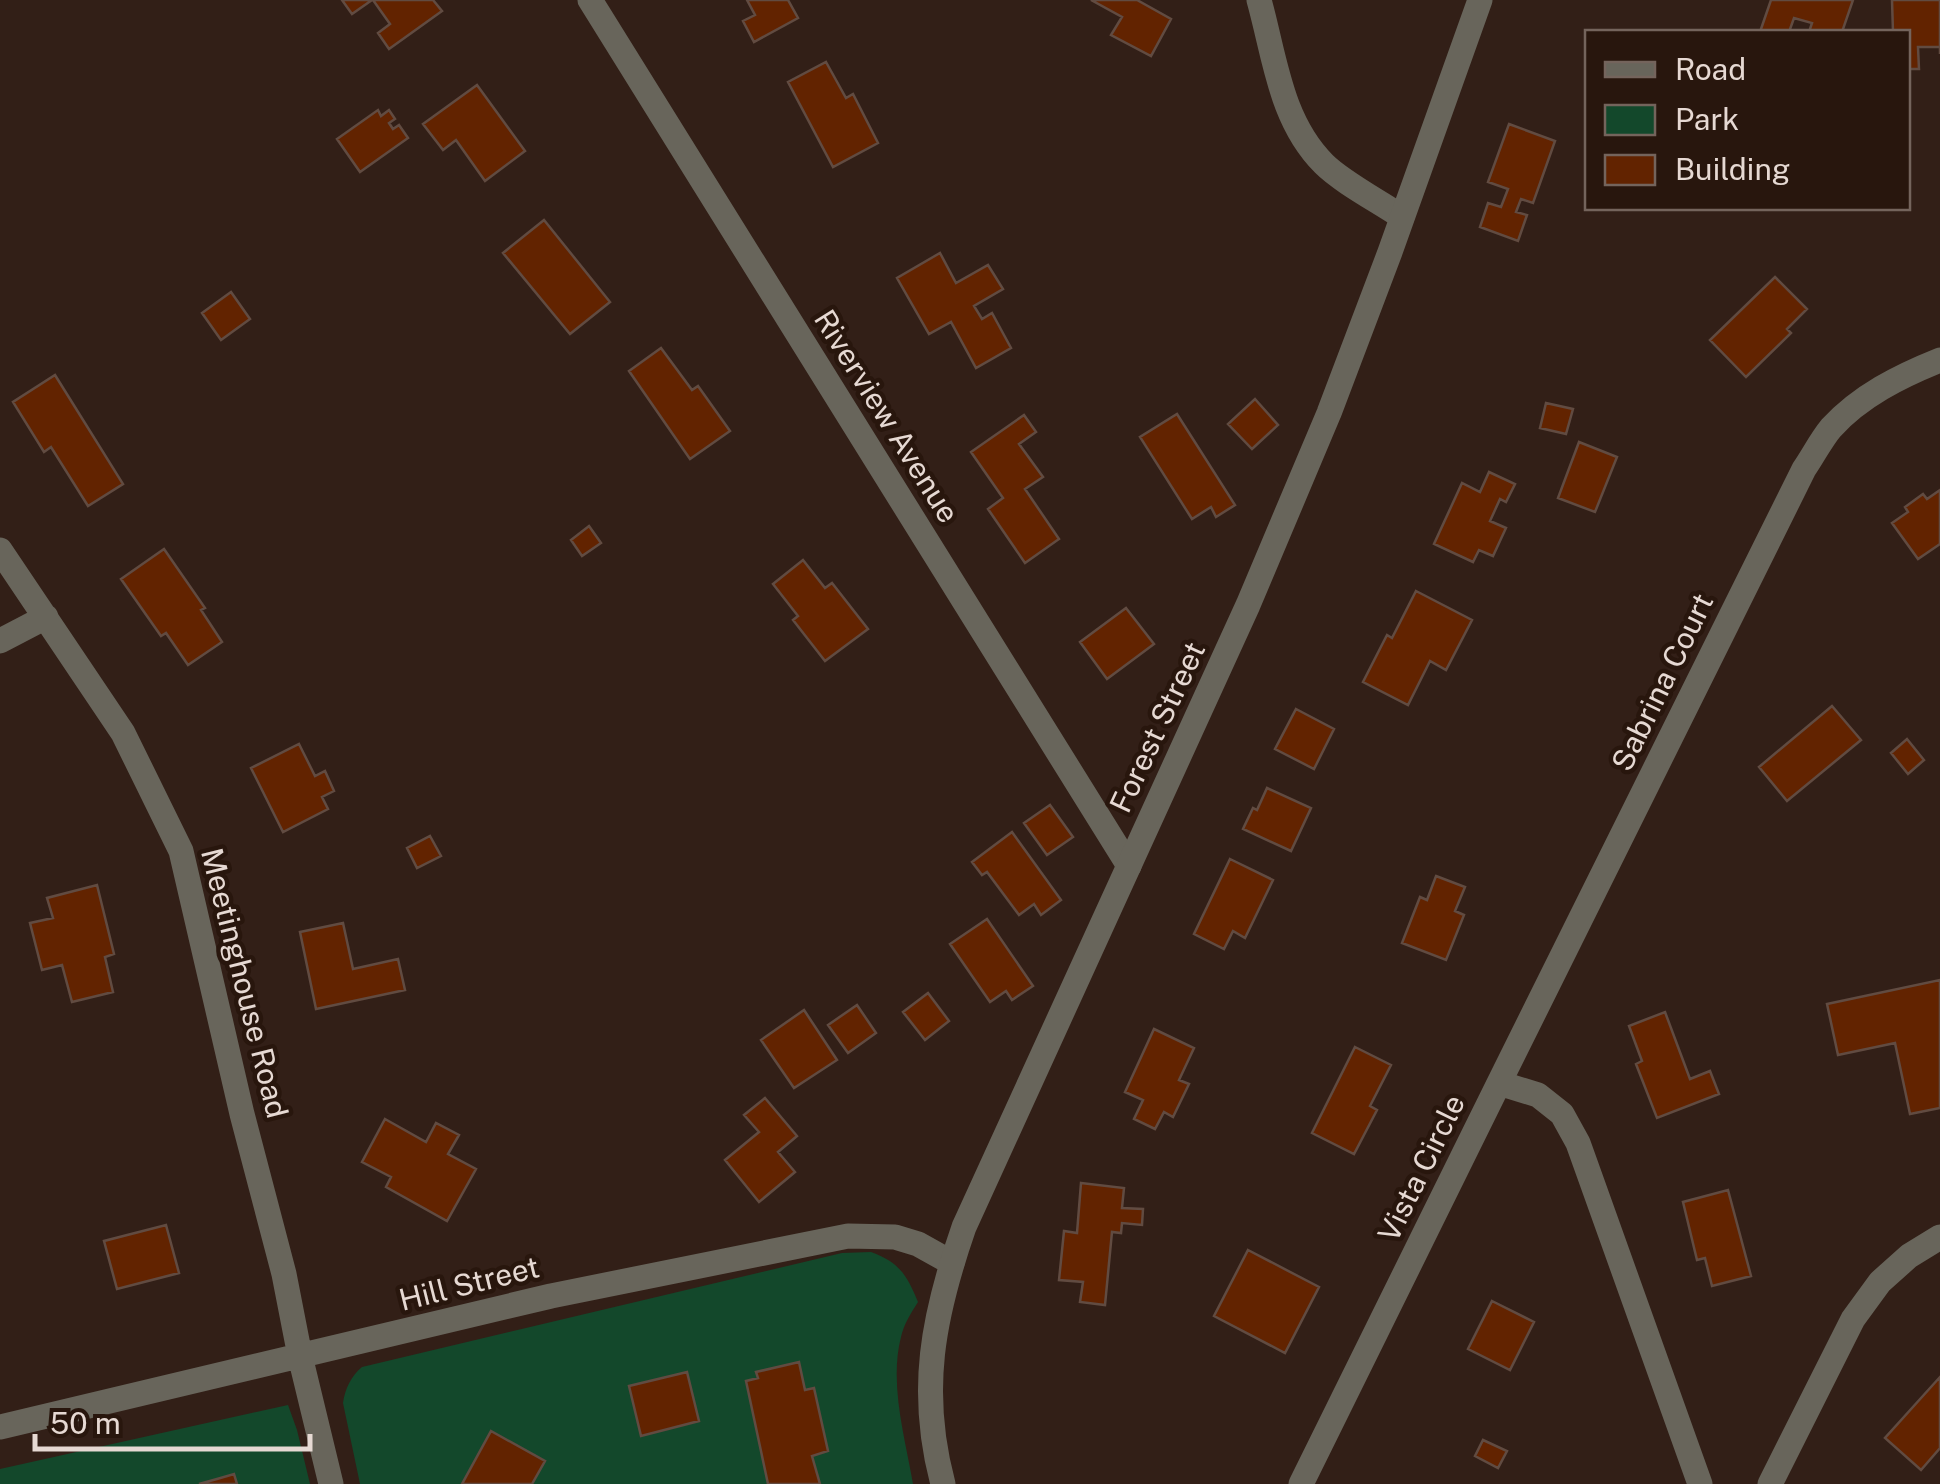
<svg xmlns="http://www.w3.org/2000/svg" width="1940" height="1484" viewBox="0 0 1940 1484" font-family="'Public Sans',sans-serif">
	<rect width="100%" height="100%" fill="#321f17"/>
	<!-- green -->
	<path fill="#13482b" d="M 871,1252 C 899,1262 907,1275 918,1302 C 911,1313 904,1324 901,1337 C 889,1384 905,1437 913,1484 L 360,1484 L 343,1403 C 345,1389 351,1376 362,1367 L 842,1253 Z
		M 288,1405 L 297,1430 L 310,1484 L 0,1484 L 0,1469 Z"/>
	<!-- building -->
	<path fill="#622300" stroke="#614b41" stroke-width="2.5" d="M 342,0 L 372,0 L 352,14 Z
		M 373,0 L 433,0 L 442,11 L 389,49 L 378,33 L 390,24 Z
		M 747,0 L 788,0 L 798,18 L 754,42 L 743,21 L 755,15 Z
		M 1091,0 L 1137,0 L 1171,19 L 1151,56 L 1111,35 L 1122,17 Z
		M 1771,0 L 1853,0 L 1842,32 L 1809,32 L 1812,23 L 1794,18 L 1789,32 L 1772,32 L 1761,29 Z
		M 1892,0 L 1940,0 L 1940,54 L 1940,47 L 1918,47 L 1919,69 L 1908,69 L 1908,32 L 1893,32 Z
		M 826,62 L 846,98 L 853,94 L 878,143 L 833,167 L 788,82 Z
		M 477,85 L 525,151 L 485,181 L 456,140 L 443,150 L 423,124 Z
		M 378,110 L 381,116 L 389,110 L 395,119 L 389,123 L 393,129 L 399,125 L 408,138 L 360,172 L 337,139 Z
		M 1509,124 L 1555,141 L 1533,203 L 1521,199 L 1516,212 L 1527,215 L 1518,241 L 1480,227 L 1488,203 L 1501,207 L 1508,189 L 1488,182 Z
		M 544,220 L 610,302 L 570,334 L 503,253 Z
		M 940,253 L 956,283 L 988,265 L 1003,289 L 974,306 L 982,319 L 992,313 L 1011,348 L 976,368 L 951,322 L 929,334 L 897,278 Z
		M 1775,277 L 1807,309 L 1787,329 L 1791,333 L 1746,377 L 1710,340 Z
		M 231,292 L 250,319 L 221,340 L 202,313 Z
		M 661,348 L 692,390 L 698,386 L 730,431 L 690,459 L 629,371 Z
		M 55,375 L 123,484 L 88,506 L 51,447 L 44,452 L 13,402 Z
		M 1255,399 L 1278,425 L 1252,449 L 1228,424 Z
		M 1546,403 L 1573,409 L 1566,434 L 1540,428 Z
		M 1177,414 L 1235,505 L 1216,517 L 1211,507 L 1192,519 L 1140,437 Z
		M 1024,415 L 1036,432 L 1019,444 L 1043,477 L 1025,489 L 1059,539 L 1025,563 L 988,509 L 1003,498 L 971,452 Z
		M 1579,442 L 1617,457 L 1595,512 L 1558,498 Z
		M 1489,472 L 1515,484 L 1506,502 L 1500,499 L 1490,521 L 1506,528 L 1493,556 L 1479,550 L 1473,562 L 1434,544 L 1462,483 L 1480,492 Z
		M 1940,490 L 1940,544 L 1918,559 L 1892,523 L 1908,512 L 1905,507 L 1923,494 L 1927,499 Z
		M 589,526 L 601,543 L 582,556 L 571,540 Z
		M 164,549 L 205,608 L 201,610 L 222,642 L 188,665 L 166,633 L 161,636 L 121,579 Z
		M 803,560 L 825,588 L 832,583 L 868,629 L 825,661 L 793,620 L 798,616 L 773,584 Z
		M 1416,591 L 1472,620 L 1446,670 L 1430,661 L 1408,705 L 1363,682 L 1387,635 L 1392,638 Z
		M 1126,608 L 1154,644 L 1107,679 L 1080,642 Z
		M 1832,706 L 1861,740 L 1787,801 L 1759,767 Z
		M 1296,709 L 1334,729 L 1314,769 L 1275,749 Z
		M 1907,739 L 1924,760 L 1908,774 L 1891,753 Z
		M 299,744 L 315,776 L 325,771 L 334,791 L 322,797 L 328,809 L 283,832 L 251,768 Z
		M 1267,788 L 1311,808 L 1291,851 L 1243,829 L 1253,808 L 1257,810 Z
		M 1050,805 L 1073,837 L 1047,855 L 1024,823 Z
		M 1012,832 L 1061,900 L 1041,915 L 1034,904 L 1019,915 L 987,872 L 982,875 L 972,862 Z
		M 430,836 L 441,856 L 417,868 L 407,848 Z
		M 1230,859 L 1273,880 L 1245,938 L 1233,931 L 1224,949 L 1194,934 Z
		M 1436,876 L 1465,887 L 1455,911 L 1464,915 L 1446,960 L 1402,943 L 1420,897 L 1427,900 Z
		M 97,885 L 114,954 L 105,957 L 113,992 L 72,1002 L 62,965 L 42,970 L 30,923 L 53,918 L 47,898 Z
		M 987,919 L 1033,986 L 1012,1000 L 1006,991 L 990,1002 L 950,944 Z
		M 343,923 L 353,969 L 398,959 L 405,990 L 316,1009 L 300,932 Z
		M 1940,980 L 1940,1108 L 1910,1114 L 1895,1043 L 1838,1055 L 1827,1004 Z
		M 928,993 L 949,1021 L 925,1040 L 903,1012 Z
		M 857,1005 L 876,1033 L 848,1053 L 828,1025 Z
		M 804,1010 L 837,1060 L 794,1088 L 761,1040 Z
		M 1665,1012 L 1690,1079 L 1710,1071 L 1719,1094 L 1657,1118 L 1636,1064 L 1642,1061 L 1629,1026 Z
		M 1154,1029 L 1194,1048 L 1179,1080 L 1189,1084 L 1173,1117 L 1164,1112 L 1155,1129 L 1134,1119 L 1143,1100 L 1125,1092 Z
		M 1355,1047 L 1391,1065 L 1370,1106 L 1377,1110 L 1354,1154 L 1312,1133 Z
		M 765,1098 L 797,1136 L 778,1152 L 795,1172 L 759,1202 L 725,1160 L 759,1132 L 744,1115 Z
		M 385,1119 L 426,1142 L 436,1123 L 459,1135 L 448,1154 L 476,1169 L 447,1221 L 386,1187 L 391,1177 L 362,1162 Z
		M 1081,1183 L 1124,1188 L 1122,1208 L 1143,1209 L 1142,1225 L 1122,1223 L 1121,1233 L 1112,1232 L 1105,1305 L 1080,1302 L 1083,1282 L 1059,1280 L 1064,1231 L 1077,1233 Z
		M 1728,1190 L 1751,1276 L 1712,1286 L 1705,1258 L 1697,1260 L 1683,1202 Z
		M 166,1225 L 179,1273 L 117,1289 L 104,1241 Z
		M 1248,1250 L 1319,1287 L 1285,1353 L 1214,1316 Z
		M 1492,1301 L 1534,1322 L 1510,1370 L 1468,1349 Z
		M 799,1362 L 805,1390 L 814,1388 L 828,1451 L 812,1456 L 820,1484 L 768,1484 L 746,1381 L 758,1378 L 756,1372 Z
		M 687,1372 L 699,1421 L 641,1436 L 629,1386 Z
		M 1940,1377 L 1940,1448 L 1921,1470 L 1885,1438 Z
		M 491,1431 L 545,1461 L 532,1484 L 462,1484 Z
		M 1483,1440 L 1507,1451 L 1498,1468 L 1475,1456 Z
		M 234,1474 L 237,1484 L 199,1484 L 217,1479 Z"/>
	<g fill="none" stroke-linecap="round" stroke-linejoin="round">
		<!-- minor -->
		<path stroke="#68655b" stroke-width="25" d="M 590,0 L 1129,866
			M 1259,0 C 1275,57 1280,120 1324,164 C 1342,182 1380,202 1402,217
			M 0,550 L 123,733 L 181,851 L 242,1114 L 284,1274 L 300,1356 L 331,1484
			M 0,641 L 46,617
			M 1499,1083 L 1804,469 C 1813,456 1821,440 1831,428 C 1860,396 1900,376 1940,360
			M 0,1427 L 551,1296 L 848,1236 L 895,1237 L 918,1244 L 952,1263
			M 1301,1484 L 1499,1083 L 1538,1095 L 1562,1114 L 1578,1143 L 1700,1484
			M 1770,1484 L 1853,1319 L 1880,1282 L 1909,1256 L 1940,1237"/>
		<!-- tertiary -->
		<path stroke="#68655b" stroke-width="25" d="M 943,1484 C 918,1391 933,1316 964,1227 L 1248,605 L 1329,413 L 1390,252 L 1480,0"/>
	</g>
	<g text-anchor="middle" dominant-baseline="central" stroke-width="9" stroke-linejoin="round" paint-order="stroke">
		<!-- street labels -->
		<g font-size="30" fill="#e6d9d3" stroke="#28160d">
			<text transform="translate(887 416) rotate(58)">Riverview Avenue</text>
			<text transform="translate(1662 682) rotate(-64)">Sabrina Court</text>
			<text transform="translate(1157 727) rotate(-65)">Forest Street</text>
			<text transform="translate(245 983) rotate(76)">Meetinghouse Road</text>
			<text transform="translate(1421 1168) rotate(-64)">Vista Circle</text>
			<text transform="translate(469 1283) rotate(-14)">Hill Street</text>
		</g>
	</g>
	<!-- legend -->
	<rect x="1585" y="30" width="325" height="180" fill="#28160d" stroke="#74645c" stroke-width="2.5"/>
	<rect x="1605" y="62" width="50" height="15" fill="#68655b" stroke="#74645c" stroke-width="2.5"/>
	<text x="1675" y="80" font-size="30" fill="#e6d9d3">Road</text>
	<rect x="1605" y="105" width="50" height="30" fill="#13482b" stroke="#74645c" stroke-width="2.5"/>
	<text x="1675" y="130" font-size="30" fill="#e6d9d3">Park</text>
	<rect x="1605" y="155" width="50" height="30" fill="#622300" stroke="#74645c" stroke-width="2.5"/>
	<text x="1675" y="180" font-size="30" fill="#e6d9d3">Building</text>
	<!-- scale -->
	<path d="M35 1434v15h275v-15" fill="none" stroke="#e6d9d3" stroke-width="5"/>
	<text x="50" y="1434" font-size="30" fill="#e6d9d3" stroke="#28160d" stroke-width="8" paint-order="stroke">50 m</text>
</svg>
